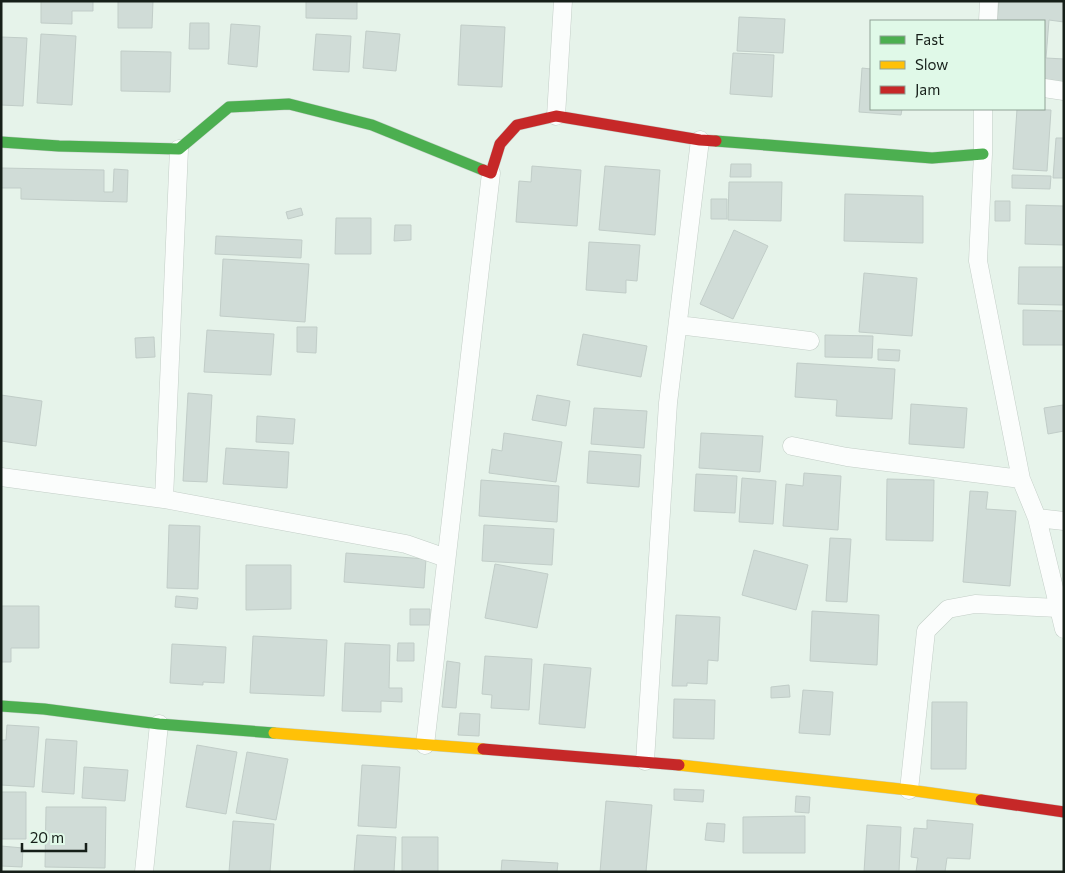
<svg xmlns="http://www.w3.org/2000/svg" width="1065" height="873" viewBox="0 0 1065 873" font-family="Commissioner,sans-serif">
	<rect width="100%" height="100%" fill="#e6f3ea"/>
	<!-- building -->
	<path fill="#d0dcd7" stroke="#c1cdc8" d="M 41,1 L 93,1 L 93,11 L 72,11 L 72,24 L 41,23 Z
		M 118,1 L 153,1 L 152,28 L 118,28 Z
		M 306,1 L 357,1 L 357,19 L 306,18 Z
		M 999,1 L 1064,1 L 1064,22 L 1049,20 L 1046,58 L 1064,59 L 1064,87 L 1044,85 L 1044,21 L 997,21 Z
		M 739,17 L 785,19 L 783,53 L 737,51 Z
		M 190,23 L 209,23 L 209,49 L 189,49 Z
		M 231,24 L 260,26 L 257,67 L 228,64 Z
		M 461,25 L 505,27 L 502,87 L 458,85 Z
		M 366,31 L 400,34 L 396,71 L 363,68 Z
		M 41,34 L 76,36 L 72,105 L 37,103 Z
		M 316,34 L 351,36 L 349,72 L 313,70 Z
		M 1,37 L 27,38 L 23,106 L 1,105 Z
		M 121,51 L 171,52 L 170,92 L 121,91 Z
		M 733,53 L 774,55 L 772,97 L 730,94 Z
		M 862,68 L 871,69 L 871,109 L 902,109 L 901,115 L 859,112 Z
		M 1017,109 L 1051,110 L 1047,171 L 1013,169 Z
		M 1056,138 L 1064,138 L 1064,178 L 1053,178 Z
		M 731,164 L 751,164 L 751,177 L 730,177 Z
		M 532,166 L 581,170 L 577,226 L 516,222 L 519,181 L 531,182 Z
		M 605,166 L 660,170 L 655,235 L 599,230 Z
		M 1,168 L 104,170 L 104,192 L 113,192 L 114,169 L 128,170 L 127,202 L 21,199 L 21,188 L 1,188 Z
		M 1012,175 L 1051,176 L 1050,189 L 1012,188 Z
		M 729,182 L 782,182 L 781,221 L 728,220 Z
		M 845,194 L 923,196 L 923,243 L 844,241 Z
		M 711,199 L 727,199 L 727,219 L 711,219 Z
		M 995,201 L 1010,201 L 1010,221 L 995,221 Z
		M 1026,205 L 1064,206 L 1064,245 L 1025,244 Z
		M 301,208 L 303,215 L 288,219 L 286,212 Z
		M 336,218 L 371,218 L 371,254 L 335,254 Z
		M 395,225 L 411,225 L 411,240 L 394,241 Z
		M 734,230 L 768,246 L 733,319 L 700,304 Z
		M 216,236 L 302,240 L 301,258 L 215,254 Z
		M 589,242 L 640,245 L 637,281 L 626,280 L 626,293 L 586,290 Z
		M 223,259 L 309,264 L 305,322 L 220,316 Z
		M 1019,267 L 1064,267 L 1063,305 L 1018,304 Z
		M 864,273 L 917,278 L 912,336 L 859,332 Z
		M 1023,310 L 1064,311 L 1064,345 L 1023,345 Z
		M 297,327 L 317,327 L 316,353 L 297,352 Z
		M 207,330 L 274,334 L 271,375 L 204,372 Z
		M 583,334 L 647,346 L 641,377 L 577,365 Z
		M 825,335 L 873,336 L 872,358 L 825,357 Z
		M 154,337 L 155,357 L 136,358 L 135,338 Z
		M 878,349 L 900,350 L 899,361 L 878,360 Z
		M 797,363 L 895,369 L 892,419 L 836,416 L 837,400 L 795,397 Z
		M 188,393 L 212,395 L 207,482 L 183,481 Z
		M 1,395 L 42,401 L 36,446 L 1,441 Z
		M 537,395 L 570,401 L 566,426 L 532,420 Z
		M 911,404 L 967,408 L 964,448 L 909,444 Z
		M 1063,405 L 1064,431 L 1048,434 L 1044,408 Z
		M 594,408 L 647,411 L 644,448 L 591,444 Z
		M 257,416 L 295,419 L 293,444 L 256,442 Z
		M 504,433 L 562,442 L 556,482 L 489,473 L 492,449 L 502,451 Z
		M 701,433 L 763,436 L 760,472 L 699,468 Z
		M 226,448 L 289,452 L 287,488 L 223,484 Z
		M 589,451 L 641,455 L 639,487 L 587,483 Z
		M 804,473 L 841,476 L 838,530 L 783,526 L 786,484 L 803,486 Z
		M 696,474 L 737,476 L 735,513 L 694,511 Z
		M 742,478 L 776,481 L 773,524 L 739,522 Z
		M 887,479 L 934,480 L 933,541 L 886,540 Z
		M 481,480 L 559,486 L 557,522 L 479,516 Z
		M 970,491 L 988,492 L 986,509 L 1016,511 L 1010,586 L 963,582 Z
		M 169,525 L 200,526 L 198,589 L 167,588 Z
		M 484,525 L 554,529 L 552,565 L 482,561 Z
		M 830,538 L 851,539 L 847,602 L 826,601 Z
		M 754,550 L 808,565 L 796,610 L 742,595 Z
		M 346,553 L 426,559 L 424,588 L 344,582 Z
		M 495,564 L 548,574 L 537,628 L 485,618 Z
		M 246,565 L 291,565 L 291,609 L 246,610 Z
		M 176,596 L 198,598 L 197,609 L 175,607 Z
		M 1,606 L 39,606 L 39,648 L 11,648 L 11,662 L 1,662 Z
		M 410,609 L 430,609 L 430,625 L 410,625 Z
		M 812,611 L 879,615 L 877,665 L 810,661 Z
		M 676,615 L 720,617 L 718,661 L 708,660 L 707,684 L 687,683 L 687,686 L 672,686 Z
		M 253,636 L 327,640 L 324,696 L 250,693 Z
		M 345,643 L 390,645 L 389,688 L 402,688 L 402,702 L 381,701 L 381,712 L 342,711 Z
		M 398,643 L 414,643 L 414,661 L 397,661 Z
		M 172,644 L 226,647 L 224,683 L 203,682 L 203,685 L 170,683 Z
		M 485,656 L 532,659 L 529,710 L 491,708 L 492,695 L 482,694 Z
		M 447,661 L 460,663 L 456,708 L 442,707 Z
		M 544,664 L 591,668 L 585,728 L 539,724 Z
		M 789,685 L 790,697 L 771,698 L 771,687 Z
		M 803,690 L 833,692 L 830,735 L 799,733 Z
		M 674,699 L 715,700 L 714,739 L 673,738 Z
		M 932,702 L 967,702 L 966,769 L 931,769 Z
		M 460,713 L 480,714 L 479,736 L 458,735 Z
		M 7,725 L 39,727 L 34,787 L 1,785 L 1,740 L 6,740 Z
		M 46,739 L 77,741 L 74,794 L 42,792 Z
		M 197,745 L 237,752 L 226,814 L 186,807 Z
		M 247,752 L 288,759 L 276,820 L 236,813 Z
		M 362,765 L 400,767 L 396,828 L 358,826 Z
		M 84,767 L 128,770 L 125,801 L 82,798 Z
		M 674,789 L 704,790 L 703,802 L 674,800 Z
		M 1,792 L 26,792 L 26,839 L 1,839 Z
		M 796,796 L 810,797 L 809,813 L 795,812 Z
		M 606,801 L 652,805 L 646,872 L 600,872 Z
		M 46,807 L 106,807 L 105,868 L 45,867 Z
		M 805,816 L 805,853 L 743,853 L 743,817 Z
		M 927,820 L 973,824 L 970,859 L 947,858 L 945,872 L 916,872 L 918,858 L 911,857 L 914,828 L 927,829 Z
		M 233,821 L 274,824 L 270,872 L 229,872 Z
		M 707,823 L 725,824 L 724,842 L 705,840 Z
		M 867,825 L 901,827 L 899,872 L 864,872 Z
		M 357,835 L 396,837 L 394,872 L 354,872 Z
		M 402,837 L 438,837 L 438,872 L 402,872 Z
		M 1,846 L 23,848 L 22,867 L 1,866 Z
		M 502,860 L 558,863 L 557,872 L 501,872 Z"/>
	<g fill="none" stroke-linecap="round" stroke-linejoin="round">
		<!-- street casing -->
		<g stroke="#c3cec7" stroke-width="19">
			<path id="street" d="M 988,21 L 989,1
				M 1044,88 L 1064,91
				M 983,109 L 983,154 L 978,261 L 1021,479 L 1037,518 L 1064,629
				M 556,116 L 563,1
				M 678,325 L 810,341
				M 792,446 L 847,457 L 1021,479
				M 1,477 L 164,499 L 406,544 L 446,558
				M 164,499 L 179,149
				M 1037,518 L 1064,521
				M 425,745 L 491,173
				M 645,761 L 668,403 L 700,140
				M 909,790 L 926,631 L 948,609 L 975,604 L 1058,608
				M 144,872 L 159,724"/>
		</g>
		<!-- fast casing -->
		<g stroke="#c3cec7" stroke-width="12">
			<path id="fast" d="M 716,141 L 932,158 L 983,154
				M 1,142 L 59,146 L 179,149 L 229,107 L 289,104 L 372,125 L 483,170
				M 1,706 L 44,709 L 159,724 L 274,733"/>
		</g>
		<!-- slow casing -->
		<g stroke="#c3cec7" stroke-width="12">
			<path id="slow" d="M 274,733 L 483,749
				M 679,765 L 909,790 L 981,800"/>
		</g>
		<!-- jam casing -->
		<g stroke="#c3cec7" stroke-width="12">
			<path id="jam" d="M 483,170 L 491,173 L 500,144 L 517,125 L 556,116 L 700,140 L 716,141
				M 483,749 L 679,765
				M 981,800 L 1064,812"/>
		</g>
		<!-- street -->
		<use href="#street" stroke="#fbfdfc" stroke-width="18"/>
		<!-- fast -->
		<use href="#fast" stroke="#4caf50" stroke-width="11"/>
		<!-- slow -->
		<use href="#slow" stroke="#ffc107" stroke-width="11"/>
		<!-- jam -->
		<use href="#jam" stroke="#c62828" stroke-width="11"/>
	</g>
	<!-- border -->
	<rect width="1065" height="873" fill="none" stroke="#161f19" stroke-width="5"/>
	<!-- legend -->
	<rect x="870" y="20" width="175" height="90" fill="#e0f9e8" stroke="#8fa295"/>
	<rect x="880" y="36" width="25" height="8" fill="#4caf50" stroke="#8fa295"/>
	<text x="915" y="45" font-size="15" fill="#161f19">Fast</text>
	<rect x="880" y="61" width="25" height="8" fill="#ffc107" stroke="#8fa295"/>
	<text x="915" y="70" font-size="15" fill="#161f19">Slow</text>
	<rect x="880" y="86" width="25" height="8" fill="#c62828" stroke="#8fa295"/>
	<text x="915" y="95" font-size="15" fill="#161f19">Jam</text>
	<!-- scale -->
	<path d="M22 843v8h64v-8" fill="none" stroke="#161f19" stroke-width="2.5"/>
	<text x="30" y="843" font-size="15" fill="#161f19" stroke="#e0f9e8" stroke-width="4" paint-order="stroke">20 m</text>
</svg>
